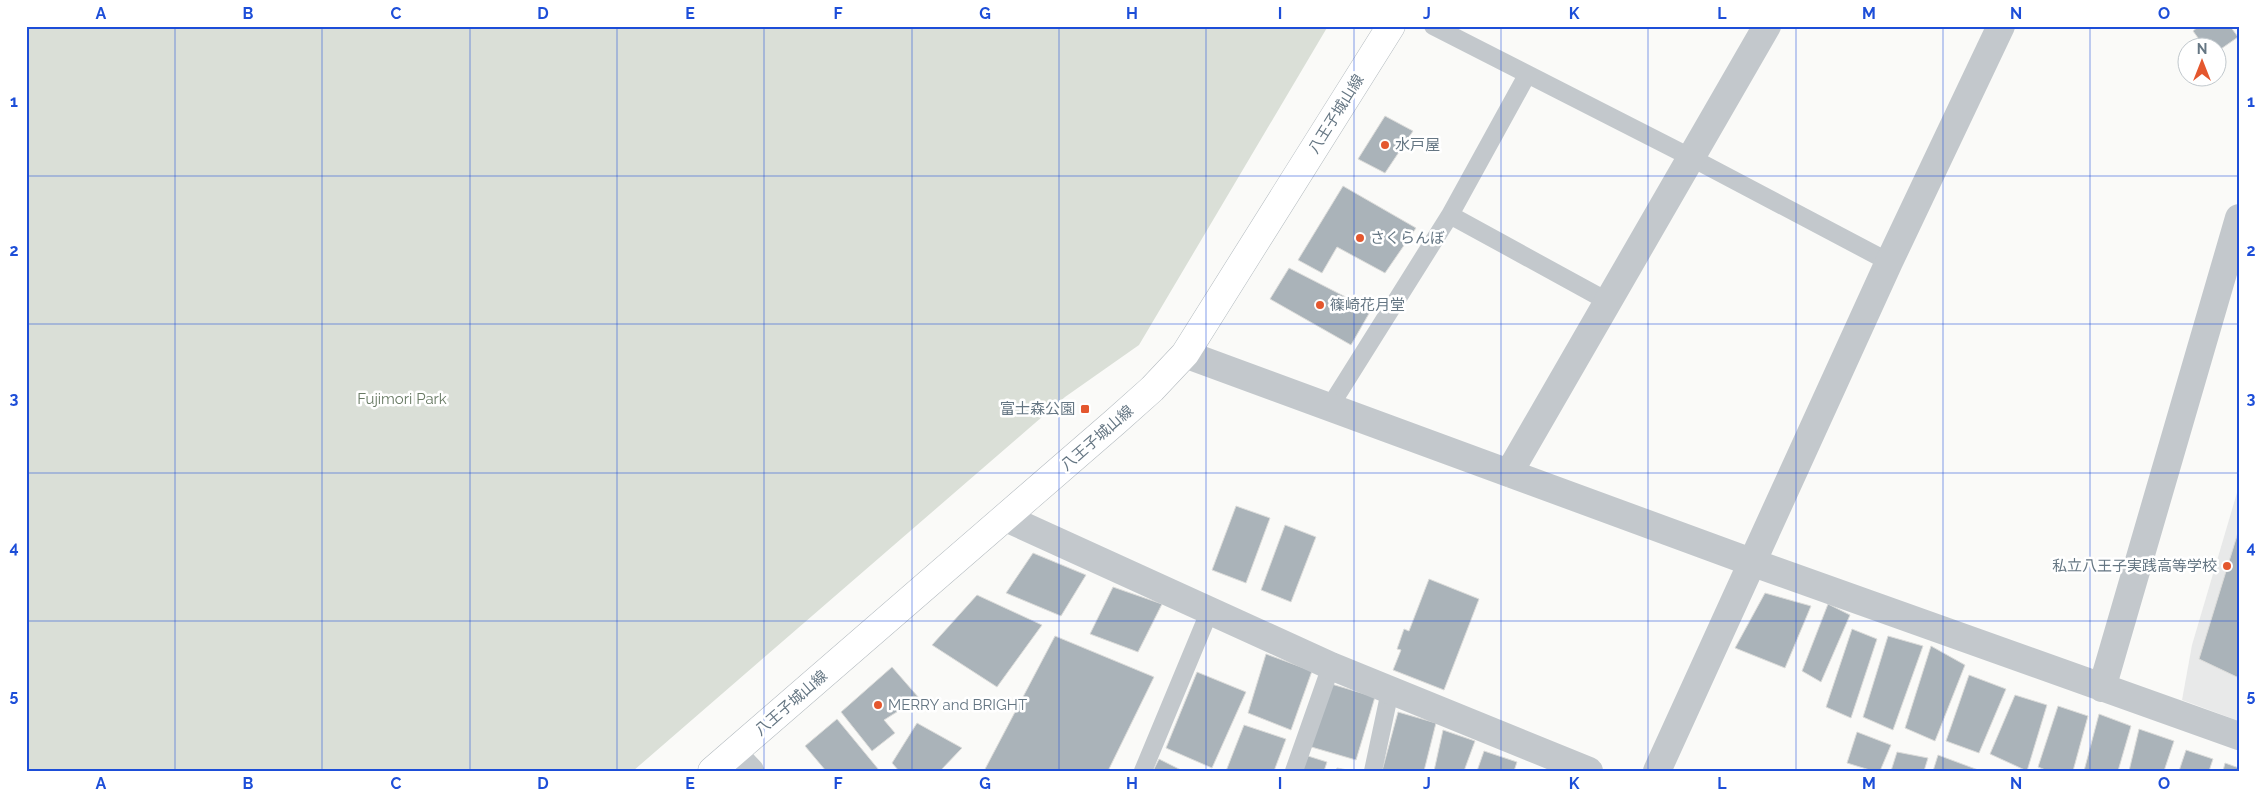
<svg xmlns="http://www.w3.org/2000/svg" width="2265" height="797" viewBox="0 0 2265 797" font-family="Raleway,'Noto Sans JP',sans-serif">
	<rect width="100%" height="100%" fill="#fafaf8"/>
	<!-- built -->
	<path fill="#e8e9e9" d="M 2239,486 L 2239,721 L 2182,700 L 2192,645 Z"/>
	<!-- green -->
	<path fill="#dadfd7" d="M 26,26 L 1328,26 L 1139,345 L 1065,397 L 633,771 L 26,771 Z"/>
	<!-- building -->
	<path fill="#aab3b9" stroke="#dcdcda" d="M 2199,26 L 2230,26 L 2238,37 L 2218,51 L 2218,48 L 2192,48 L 2201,42 L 2193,31 Z
		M 2188,51 L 2188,66 L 2180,56 Z
		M 1385,116 L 1413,131 L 1385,173 L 1358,159 Z
		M 1343,186 L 1416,228 L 1385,273 L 1337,247 L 1322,273 L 1298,260 Z
		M 1289,268 L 1371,310 L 1351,345 L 1270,299 Z
		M 1236,506 L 1270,518 L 1246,583 L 1212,570 Z
		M 1285,525 L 1316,537 L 1291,602 L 1261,590 Z
		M 2239,529 L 2239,678 L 2199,659 Z
		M 1033,553 L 1086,575 L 1061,616 L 1006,593 Z
		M 1429,579 L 1479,599 L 1444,690 L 1393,670 L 1401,650 L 1397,649 L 1404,629 L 1409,631 Z
		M 1113,587 L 1162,604 L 1138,652 L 1090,634 Z
		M 1765,593 L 1811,606 L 1785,668 L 1735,648 Z
		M 977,595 L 1042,625 L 997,687 L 932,645 Z
		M 1828,604 L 1850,615 L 1821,682 L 1802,671 Z
		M 1852,629 L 1877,639 L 1851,718 L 1826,707 Z
		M 1055,636 L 1154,677 L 1108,771 L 984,771 Z
		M 1888,636 L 1923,646 L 1893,730 L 1863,717 Z
		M 1931,646 L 1965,665 L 1935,741 L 1905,728 Z
		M 1266,654 L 1312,671 L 1291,730 L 1248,713 Z
		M 892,667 L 919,698 L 884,720 L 895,733 L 872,751 L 841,712 Z
		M 1197,672 L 1246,692 L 1212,768 L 1166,748 Z
		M 1969,675 L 2006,689 L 1979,753 L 1946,741 Z
		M 1328,683 L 1375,697 L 1356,760 L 1308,746 Z
		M 2015,695 L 2047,705 L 2027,771 L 1990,754 Z
		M 2058,706 L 2088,716 L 2073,771 L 2048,771 L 2038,767 Z
		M 1398,712 L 1436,723 L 1424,771 L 1382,771 Z
		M 2099,714 L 2131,726 L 2118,771 L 2084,771 Z
		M 837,719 L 879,770 L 878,771 L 826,771 L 805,746 Z
		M 917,723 L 962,748 L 940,771 L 899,771 L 892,763 Z
		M 1244,725 L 1286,739 L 1274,771 L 1226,771 Z
		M 2139,729 L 2174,741 L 2164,771 L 2129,771 Z
		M 1443,730 L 1475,741 L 1464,771 L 1434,771 Z
		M 1857,732 L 1891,745 L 1880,771 L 1873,771 L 1847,763 Z
		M 2186,750 L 2213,759 L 2209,771 L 2179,771 Z
		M 1484,751 L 1517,762 L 1514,771 L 1477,771 Z
		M 1897,752 L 1928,758 L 1924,771 L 1891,771 Z
		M 1938,755 L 1981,771 L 1933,771 Z
		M 1308,756 L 1327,762 L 1324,771 L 1301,771 Z
		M 1159,759 L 1183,771 L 1153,771 Z
		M 2225,763 L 2239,768 L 2239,771 L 2223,771 Z
		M 1337,768 L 1353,771 L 1336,771 Z"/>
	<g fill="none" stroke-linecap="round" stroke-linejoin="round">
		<!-- secondary casing -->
		<g stroke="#b3babf" stroke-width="29">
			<path id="secondary" d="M 712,771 L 1115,422 L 1152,389 L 1185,354 L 1391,26"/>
		</g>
		<!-- service -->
		<path stroke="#c3c8cc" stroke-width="18" d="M 1433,26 L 1690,157 L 1889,262
			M 1527,75 L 1450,215 L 1607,301
			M 1329,408 L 1450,215
			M 1143,771 L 1210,610
			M 1294,771 L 1331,666
			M 1373,771 L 1390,691"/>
		<!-- minor -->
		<path stroke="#c3c8cc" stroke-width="28" d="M 1185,354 L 1751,562 L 2239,736
			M 1509,473 L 1767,26
			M 1006,518 L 1331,666 L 1589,771
			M 2102,688 L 2239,218
			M 733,753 L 750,771
			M 1657,771 L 1889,262 L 2001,26"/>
		<!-- secondary -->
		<use href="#secondary" stroke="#fff" stroke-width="28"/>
	</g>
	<!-- grid -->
	<path fill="none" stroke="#1d4ed8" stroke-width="1" stroke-opacity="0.55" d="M 175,26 L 175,771M 322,26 L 322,771M 470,26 L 470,771M 617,26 L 617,771M 764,26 L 764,771M 912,26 L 912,771M 1059,26 L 1059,771M 1206,26 L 1206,771M 1354,26 L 1354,771M 1501,26 L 1501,771M 1648,26 L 1648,771M 1796,26 L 1796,771M 1943,26 L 1943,771M 2090,26 L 2090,771M 26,176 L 2239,176M 26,324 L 2239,324M 26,473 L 2239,473M 26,621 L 2239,621"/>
	<!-- markers -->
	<g fill="#e4572e" stroke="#fff" stroke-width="2">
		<circle cx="1385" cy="145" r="5"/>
		<circle cx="1360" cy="238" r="5"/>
		<circle cx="1320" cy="305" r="5"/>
		<rect x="1080" y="404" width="10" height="10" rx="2.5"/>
		<circle cx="2227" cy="566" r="5"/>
		<circle cx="878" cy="705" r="5"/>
	</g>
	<g text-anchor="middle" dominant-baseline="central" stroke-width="5" stroke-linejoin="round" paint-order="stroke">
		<!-- street labels -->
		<g font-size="15" fill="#657683" stroke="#fff">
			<text transform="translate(1336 114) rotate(-58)">八王子城山線</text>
			<text transform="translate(1097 438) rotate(-41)">八王子城山線</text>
			<text transform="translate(791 703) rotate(-41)">八王子城山線</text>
		</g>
		<!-- poi labels -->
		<g font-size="15" fill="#657683" stroke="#fff" text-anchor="start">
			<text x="1395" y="145">水戸屋</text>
			<text x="1370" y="238">さくらんぼ</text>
			<text x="1330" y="305">篠崎花月堂</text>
			<text x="1075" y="409" text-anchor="end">富士森公園</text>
			<text x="2217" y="566" text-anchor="end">私立八王子実践高等学校</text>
			<text x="888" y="705">MERRY and BRIGHT</text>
		</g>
		<!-- park labels -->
		<g font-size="15" fill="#687a64" stroke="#fff">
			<text x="402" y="399">Fujimori Park</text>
		</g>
	</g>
	<!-- border -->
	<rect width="2265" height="797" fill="none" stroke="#ffffff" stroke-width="55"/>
	<!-- north arrow -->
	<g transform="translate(2202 62)"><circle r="24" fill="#ffffff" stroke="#c1c8cd"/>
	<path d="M0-4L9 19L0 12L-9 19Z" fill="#e4572e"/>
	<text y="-8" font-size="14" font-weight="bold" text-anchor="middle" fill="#657683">N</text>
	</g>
	<rect x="28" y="28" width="2210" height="742" fill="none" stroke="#1d4ed8" stroke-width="2"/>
	<g font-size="16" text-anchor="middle" font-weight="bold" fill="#1d4ed8">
		<text x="101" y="19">A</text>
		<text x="248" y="19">B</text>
		<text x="396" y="19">C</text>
		<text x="543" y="19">D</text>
		<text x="690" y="19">E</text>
		<text x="838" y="19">F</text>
		<text x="985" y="19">G</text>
		<text x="1132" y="19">H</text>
		<text x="1280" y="19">I</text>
		<text x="1427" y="19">J</text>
		<text x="1574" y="19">K</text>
		<text x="1722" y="19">L</text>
		<text x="1869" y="19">M</text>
		<text x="2016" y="19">N</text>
		<text x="2164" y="19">O</text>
		<text x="14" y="107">1</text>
		<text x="2251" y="107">1</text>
		<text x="14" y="256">2</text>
		<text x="2251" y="256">2</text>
		<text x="14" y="404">3</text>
		<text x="2251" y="404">3</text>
		<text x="14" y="553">4</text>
		<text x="2251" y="553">4</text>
		<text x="14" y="701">5</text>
		<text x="2251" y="701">5</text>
		<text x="101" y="789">A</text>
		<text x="248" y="789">B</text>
		<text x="396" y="789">C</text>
		<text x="543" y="789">D</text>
		<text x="690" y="789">E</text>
		<text x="838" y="789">F</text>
		<text x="985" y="789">G</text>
		<text x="1132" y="789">H</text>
		<text x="1280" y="789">I</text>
		<text x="1427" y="789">J</text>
		<text x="1574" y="789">K</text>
		<text x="1722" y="789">L</text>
		<text x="1869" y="789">M</text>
		<text x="2016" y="789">N</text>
		<text x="2164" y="789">O</text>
	</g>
</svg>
